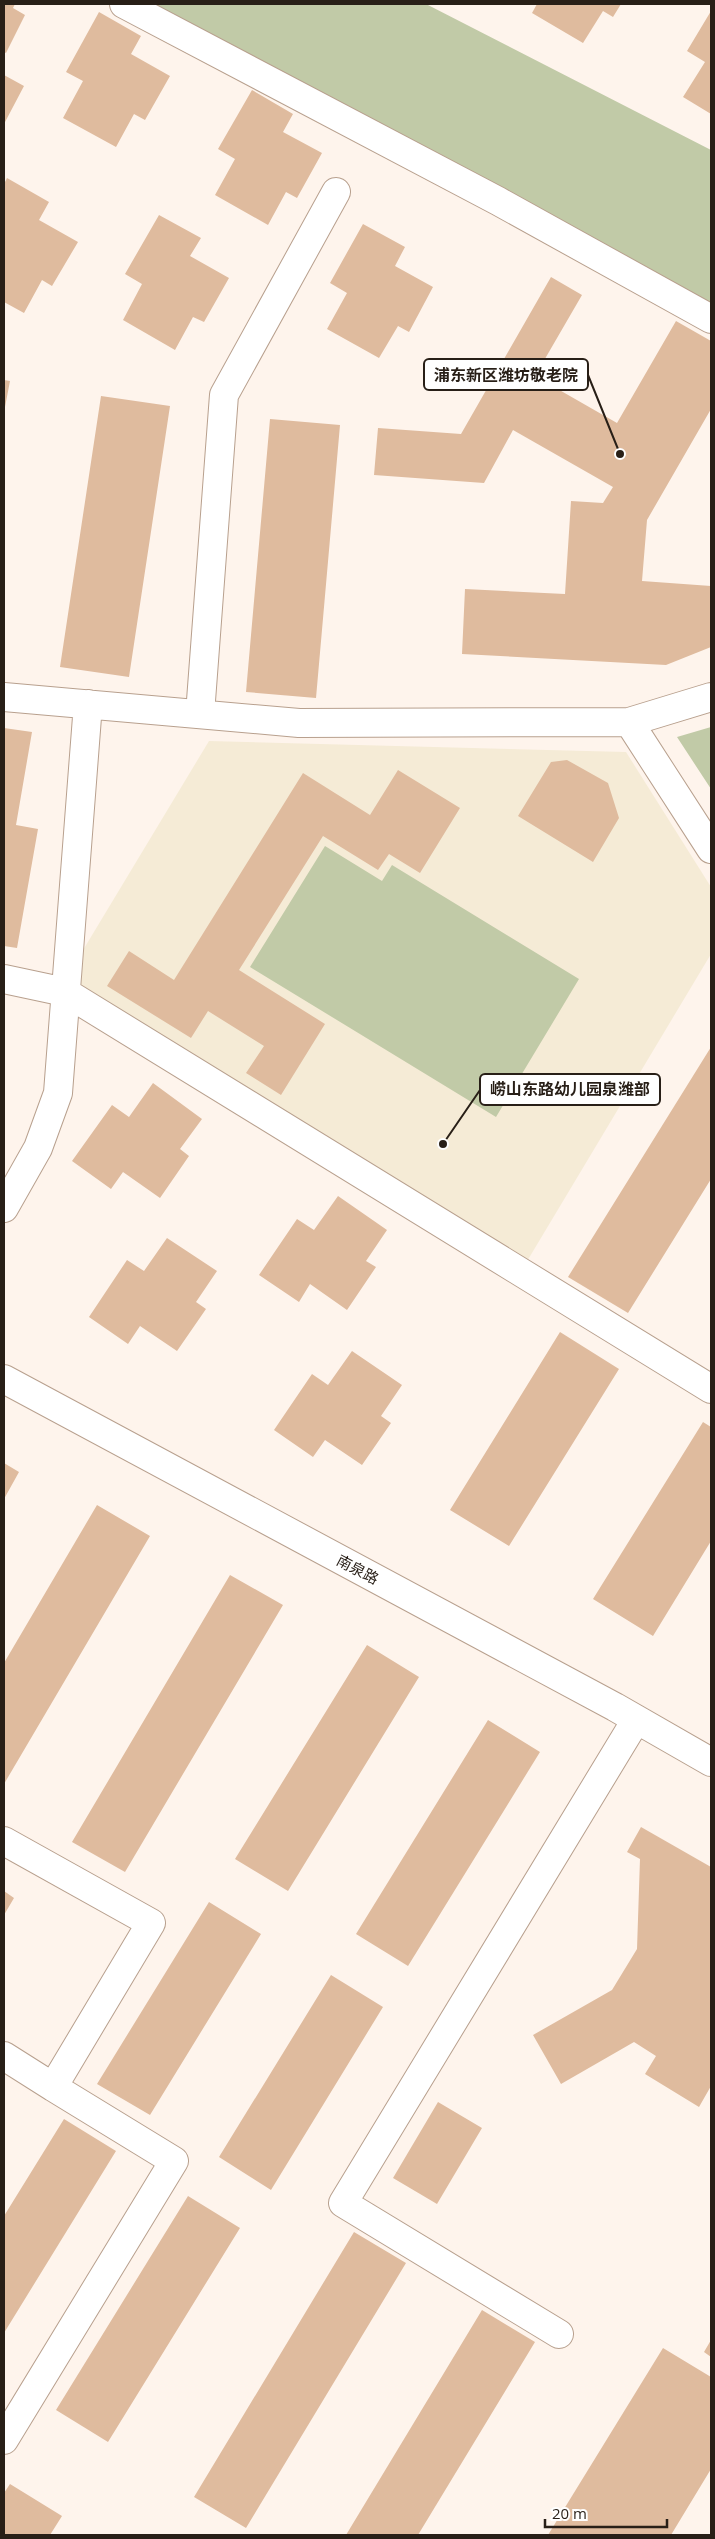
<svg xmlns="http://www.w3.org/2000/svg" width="715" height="2539" viewBox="0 0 715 2539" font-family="'Open Sans','Noto Sans SC',sans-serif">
	<rect width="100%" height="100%" fill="#fef4ec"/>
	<!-- education -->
	<path fill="#f5ebd6" d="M 209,741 L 626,752 L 711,887 L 711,954 L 514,1283 L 65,980 Z"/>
	<!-- green -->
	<path fill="#c1caa7" d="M 124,4 L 426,4 L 711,150 L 711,319 Z
		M 711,727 L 711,789 L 677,737 Z
		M 325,846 L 382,881 L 392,865 L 579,979 L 496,1117 L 250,967 Z"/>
	<!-- building -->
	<path fill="#dfbb9e" d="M 4,4 L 15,4 L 13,8 L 25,15 L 6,53 L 4,52 Z
		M 537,4 L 621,4 L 613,17 L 603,11 L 583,43 L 532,13 Z
		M 711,11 L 711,114 L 683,97 L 705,62 L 687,51 Z
		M 99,12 L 141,36 L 131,54 L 170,76 L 145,120 L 134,114 L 116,147 L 63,118 L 83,81 L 66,72 Z
		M 4,75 L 24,86 L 4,124 Z
		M 252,90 L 293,114 L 283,132 L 322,153 L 297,198 L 286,192 L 268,225 L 215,195 L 235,159 L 218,149 Z
		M 7,178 L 49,202 L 39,220 L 78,242 L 52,286 L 42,280 L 24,313 L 4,302 L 4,184 Z
		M 159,215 L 201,238 L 190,256 L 229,278 L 204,322 L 193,317 L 175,350 L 123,320 L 142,284 L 125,274 Z
		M 363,224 L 405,247 L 395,266 L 433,287 L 409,332 L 398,326 L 379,358 L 327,329 L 347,293 L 330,283 Z
		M 551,277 L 582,295 L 535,376 L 617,423 L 676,321 L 711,341 L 711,409 L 647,520 L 642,581 L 711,586 L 711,647 L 666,665 L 462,654 L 465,589 L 565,594 L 571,501 L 603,503 L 613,487 L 513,430 L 484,483 L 374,475 L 378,428 L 461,434 Z
		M 4,380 L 10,381 L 5,407 L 4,407 Z
		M 101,396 L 170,406 L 129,677 L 60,667 Z
		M 270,419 L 340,425 L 316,698 L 246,692 Z
		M 4,728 L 32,732 L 16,825 L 38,829 L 17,948 L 4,946 Z
		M 567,760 L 608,783 L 619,818 L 593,862 L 518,816 L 551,762 Z
		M 398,770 L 460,808 L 420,873 L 389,854 L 378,870 L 323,836 L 239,970 L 325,1024 L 281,1095 L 246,1073 L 264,1046 L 208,1011 L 191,1038 L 107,986 L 129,951 L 174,980 L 303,773 L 370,815 Z
		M 711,1047 L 711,1179 L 628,1313 L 568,1277 Z
		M 153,1083 L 202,1119 L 180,1149 L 189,1156 L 160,1198 L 123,1172 L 111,1189 L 72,1161 L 112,1105 L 129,1117 Z
		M 338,1196 L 387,1230 L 366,1261 L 376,1267 L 347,1310 L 310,1284 L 299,1302 L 259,1275 L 297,1219 L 314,1230 Z
		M 167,1238 L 217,1271 L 196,1302 L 206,1309 L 177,1351 L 140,1326 L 128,1344 L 89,1317 L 127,1260 L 144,1271 Z
		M 560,1332 L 619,1369 L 509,1546 L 450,1510 Z
		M 352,1351 L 402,1385 L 381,1416 L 391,1423 L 362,1465 L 325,1440 L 313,1457 L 274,1430 L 312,1374 L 328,1385 Z
		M 703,1422 L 711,1427 L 711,1541 L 653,1636 L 593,1599 Z
		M 4,1463 L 19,1472 L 4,1499 Z
		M 97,1505 L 150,1536 L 4,1784 L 4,1663 Z
		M 230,1575 L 283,1605 L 125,1872 L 72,1842 Z
		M 367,1645 L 419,1677 L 288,1891 L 235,1859 Z
		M 488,1720 L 540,1752 L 408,1966 L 356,1934 Z
		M 641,1827 L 711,1867 L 711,2086 L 699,2107 L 645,2074 L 656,2056 L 634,2042 L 561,2084 L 533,2035 L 612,1990 L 637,1949 L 640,1859 L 627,1852 Z
		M 4,1891 L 14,1898 L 4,1915 Z
		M 209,1902 L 261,1934 L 150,2115 L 97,2084 Z
		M 331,1975 L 383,2007 L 271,2190 L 219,2157 Z
		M 438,2102 L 482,2128 L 437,2204 L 393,2178 Z
		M 64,2119 L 116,2151 L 4,2333 L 4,2216 Z
		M 188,2196 L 240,2228 L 108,2442 L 56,2410 Z
		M 354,2232 L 406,2263 L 246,2528 L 194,2497 Z
		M 482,2310 L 535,2342 L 418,2535 L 346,2535 Z
		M 711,2340 L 711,2357 L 704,2352 Z
		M 663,2348 L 711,2377 L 711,2469 L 671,2535 L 548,2535 Z
		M 10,2484 L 62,2516 L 50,2535 L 4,2535 L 4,2493 Z"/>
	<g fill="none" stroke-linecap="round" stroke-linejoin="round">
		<!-- minor casing -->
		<g stroke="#b8a08e" stroke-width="30">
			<path id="minor" d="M 124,4 L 498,201 L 711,319
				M 4,697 L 299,723 L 629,722 L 711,697
				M 200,714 L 224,395 L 336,192
				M 629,722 L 711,849
				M 4,979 L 65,992 L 711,1389
				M 4,1208 L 38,1148 L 58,1093 L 88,704
				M 4,1379 L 615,1707 L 711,1762
				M 4,1841 L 151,1923 L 53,2087 L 4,2056
				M 559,2334 L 343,2203 L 636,1720
				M 4,2440 L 174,2161 L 53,2087"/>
		</g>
		<!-- minor -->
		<use href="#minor" stroke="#fff" stroke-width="28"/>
	</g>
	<g text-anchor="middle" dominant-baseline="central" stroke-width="4" stroke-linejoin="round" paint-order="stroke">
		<!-- street labels -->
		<g font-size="15" fill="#281f17" stroke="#fff">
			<text transform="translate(358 1569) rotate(28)">南泉路</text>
		</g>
	</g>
	<!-- callouts -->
	<path fill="none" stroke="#281f17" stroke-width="2" d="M620 454L588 375M443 1144L480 1090"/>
	<g fill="#281f17" stroke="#fff" stroke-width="2">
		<circle cx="620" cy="454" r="5"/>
		<circle cx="443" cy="1144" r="5"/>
	</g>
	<g fill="#fff" stroke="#281f17" stroke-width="2">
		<rect x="424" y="359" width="164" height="31" rx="5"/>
		<rect x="480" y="1074" width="180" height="31" rx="5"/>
	</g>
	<g font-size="16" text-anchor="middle" font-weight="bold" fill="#281f17">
		<text x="506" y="381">浦东新区潍坊敬老院</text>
		<text x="570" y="1095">崂山东路幼儿园泉潍部</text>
	</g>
	<!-- border -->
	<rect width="715" height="2539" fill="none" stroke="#281f17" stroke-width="10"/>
	<!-- scale -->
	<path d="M545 2519v8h122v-8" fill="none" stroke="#281f17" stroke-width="2.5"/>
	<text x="552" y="2519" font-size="15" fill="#281f17" stroke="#ffffff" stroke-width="4" paint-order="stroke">20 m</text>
</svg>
